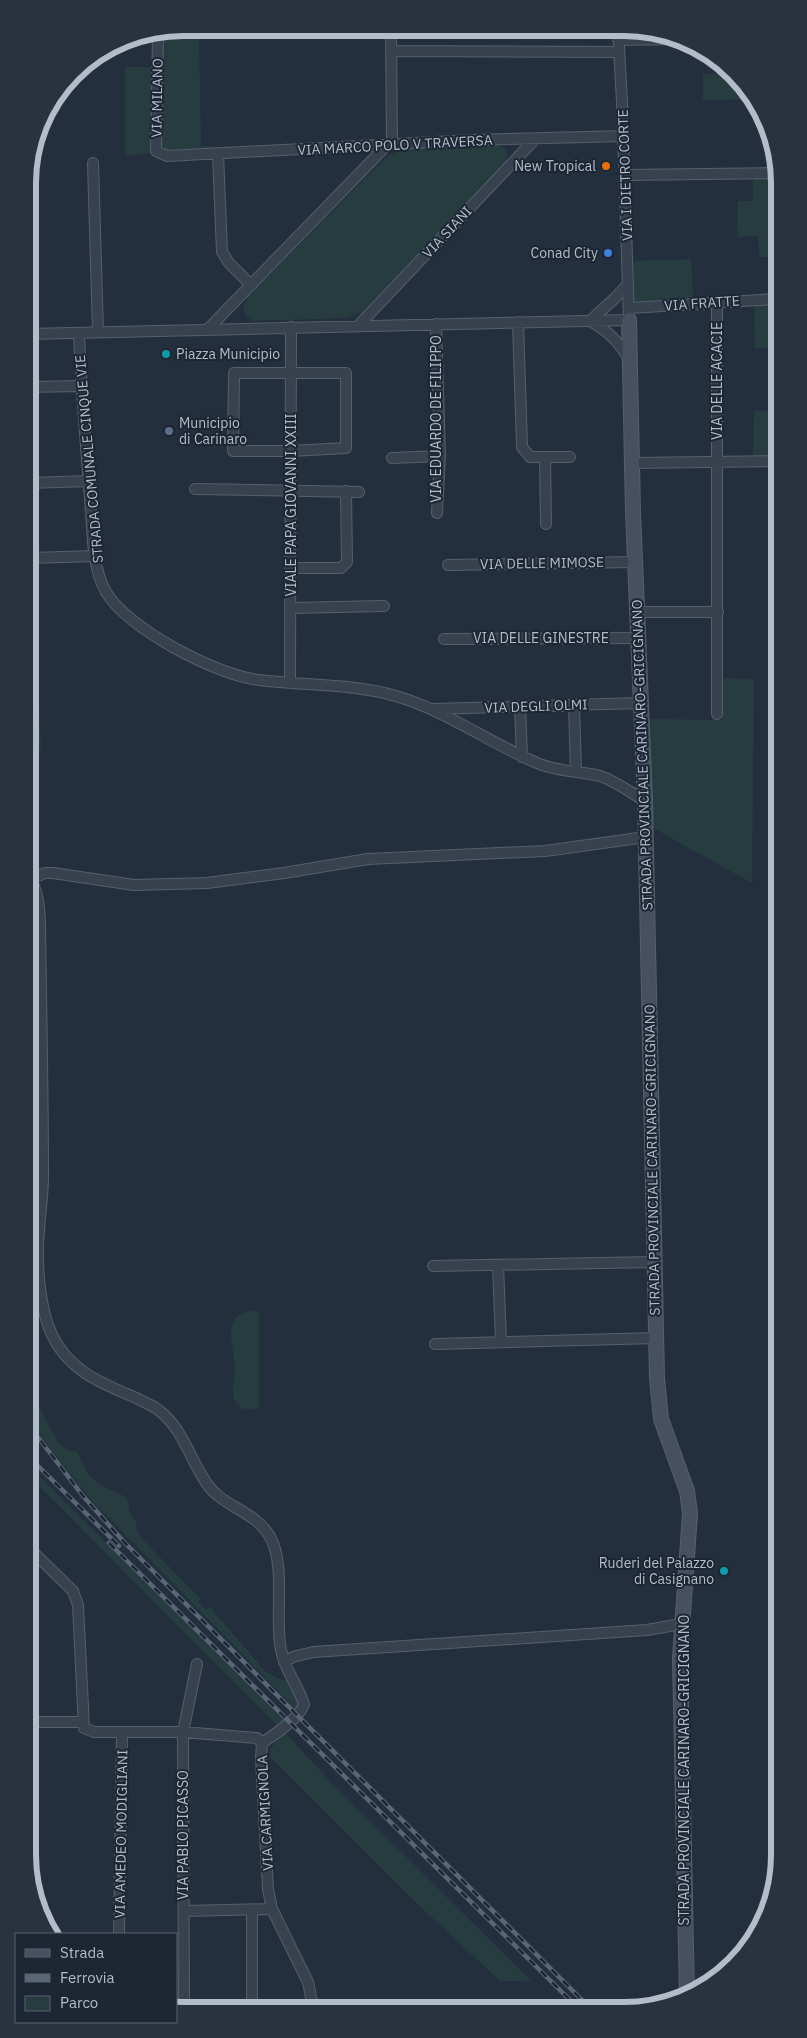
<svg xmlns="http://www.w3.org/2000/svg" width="807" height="2038" viewBox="0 0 807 2038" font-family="'IBM Plex Sans',sans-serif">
	<rect width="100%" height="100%" fill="#242f3e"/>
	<!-- green -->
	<path fill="#263c3f" d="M 183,28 L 199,28 L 201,145 L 220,149 L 166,152 L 159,147 L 160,32 Z
		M 125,67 L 154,67 L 152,153 L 125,156 Z
		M 703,74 L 734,74 L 749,99 L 703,100 Z
		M 497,145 L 505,148 L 507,152 L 507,161 L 362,312 L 347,318 L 254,321 C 247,318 245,315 243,309 L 247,298 L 385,158 L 405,147 Z
		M 753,179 L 774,179 L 775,257 L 759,257 L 758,236 L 737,237 L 738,201 L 753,201 Z
		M 691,259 L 693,297 L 634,302 L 633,261 Z
		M 754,305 L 770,305 C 777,317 775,334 775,348 L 755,348 Z
		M 754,410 L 775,411 L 775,457 L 753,456 Z
		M 36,638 L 41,749 L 36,749 L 37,817 L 30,839 L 29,639 Z
		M 722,678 L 754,679 L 752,883 L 655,829 L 651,825 L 648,719 L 722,720 Z
		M 259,1311 L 259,1409 C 251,1409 241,1411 237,1404 C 228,1392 237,1378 235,1365 C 232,1340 220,1310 259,1311 Z
		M 31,1393 L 59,1443 L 66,1449 L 77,1452 L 87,1472 L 98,1484 L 126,1497 L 129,1503 L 129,1511 L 136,1522 L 136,1529 L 142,1539 L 201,1599 L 198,1602 L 206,1610 L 210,1607 L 265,1671 L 281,1680 L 288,1680 L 299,1703 L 296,1709 L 97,1506 L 69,1473 L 31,1422 Z
		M 32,1469 L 285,1721 L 278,1726 L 32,1479 Z
		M 284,1732 L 332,1783 L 531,1981 L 500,1981 L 410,1897 L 270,1757 L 270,1749 Z"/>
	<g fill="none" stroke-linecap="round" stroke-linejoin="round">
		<!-- street casing -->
		<g stroke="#565f6c" stroke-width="12">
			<path id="street" d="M 391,29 L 392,145
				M 158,33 L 156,151 L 167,156 L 473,140 L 624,136
				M 618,40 L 680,39
				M 391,51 L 619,52
				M 218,154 L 222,252 L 229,263 L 251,285
				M 93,163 L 98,332
				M 625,175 L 774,173
				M 628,284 L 615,298 L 590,321 C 608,331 618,341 629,359
				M 717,301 L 717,714
				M 629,308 L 775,299
				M 518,322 L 522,447 L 530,457 L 570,457
				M 436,324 L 440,456 L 437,513
				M 358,326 L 536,138
				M 207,330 L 387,145
				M 79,333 C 81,388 86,444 90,499 C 93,529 91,566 106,592 C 128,629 216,675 259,680 C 305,686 353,683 399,697 C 448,712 490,743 537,763 C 557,772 580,771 600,776 C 616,781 631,793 645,801
				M 28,334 L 629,320 L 622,102 L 618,30
				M 234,373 L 346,373 L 346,448 L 291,451 L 233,451 Z
				M 28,387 L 81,386
				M 545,457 L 546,524
				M 392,458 L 440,456
				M 632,463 L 775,461
				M 29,483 L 89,481
				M 195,489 L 359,492
				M 29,558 L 96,556
				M 448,565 L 635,562
				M 291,568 L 341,568 L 347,562 L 346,491
				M 290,608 L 384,606
				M 637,612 L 718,612
				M 444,639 L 638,638
				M 290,683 L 291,327
				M 574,705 L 576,772
				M 520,707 L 522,757
				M 434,709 L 641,703
				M 30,878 C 38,892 39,905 40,921 C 41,1006 43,1092 43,1177 C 43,1195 40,1213 39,1231 C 36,1262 39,1309 53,1337 C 70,1371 101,1383 134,1397 C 143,1402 153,1405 161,1412 C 183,1430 191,1461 207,1484 C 222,1506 254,1511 269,1535 C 287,1564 274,1617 281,1650 C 284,1669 298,1685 304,1704 C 300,1718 274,1735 262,1743 L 261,1758 L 268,1889 L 272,1909 L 308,1982 L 313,2007
				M 30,879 L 45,873 L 53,873 L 134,885 L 207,883 L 284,873 L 368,859 L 545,851 L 646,837
				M 498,1265 L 501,1342
				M 433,1266 L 655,1262
				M 435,1344 L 656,1338
				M 32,1551 L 73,1591 L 78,1605 L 84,1728 L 94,1732 L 183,1732 L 257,1738 L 262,1743
				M 284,1662 L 293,1657 L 313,1652 L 647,1630 L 681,1624
				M 32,1722 L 83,1722
				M 42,1910 L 42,1905
				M 252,1910 L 252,2007
				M 184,1911 L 272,1909
				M 119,1934 L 122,1733
				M 184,2007 L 183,1732 L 197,1664"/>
		</g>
		<!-- secondary casing -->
		<g stroke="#565f6c" stroke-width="16">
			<path id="secondary" d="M 629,320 L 633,512 L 645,801 L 657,1378 L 661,1419 L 687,1491 L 690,1513 L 680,1658 L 687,1995"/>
		</g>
		<!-- street -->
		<use href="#street" stroke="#38414e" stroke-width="10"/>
		<!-- secondary -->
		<use href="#secondary" stroke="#465061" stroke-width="14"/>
		<!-- rail casing -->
		<g stroke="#5a6575" stroke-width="4.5">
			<path id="rail" d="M 31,1428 L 83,1496 L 124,1542 L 588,2006
				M 32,1460 L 119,1546
				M 109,1543 L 576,2006"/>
		</g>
		<!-- rail -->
		<use href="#rail" stroke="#1d2633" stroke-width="2.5" stroke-dasharray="8" stroke-linecap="butt"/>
	</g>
	<!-- markers -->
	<circle fill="#e8710a" stroke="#1d2633" stroke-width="2" cx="606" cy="166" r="5"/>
	<circle fill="#3f7fe0" stroke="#1d2633" stroke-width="2" cx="608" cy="253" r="5"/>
	<g fill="#0f9aa8" stroke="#1d2633" stroke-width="2">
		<circle cx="166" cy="354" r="5"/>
		<circle cx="724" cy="1571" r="5"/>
	</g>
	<circle fill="#5c6f8a" stroke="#1d2633" stroke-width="2" cx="169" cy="431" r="5"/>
	<g text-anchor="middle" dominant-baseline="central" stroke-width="4" stroke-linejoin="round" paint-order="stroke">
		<!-- street labels -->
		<g font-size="14" fill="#b4bcc9" stroke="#1d2633">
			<text transform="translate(157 98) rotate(-89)">VIA MILANO</text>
			<text transform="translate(395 145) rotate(-3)">VIA MARCO POLO V TRAVERSA</text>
			<text transform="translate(625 175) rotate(-92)">VIA I DIETRO CORTE</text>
			<text transform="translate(447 232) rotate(-47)">VIA SIANI</text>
			<text transform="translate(702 303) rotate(-4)">VIA FRATTE</text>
			<text transform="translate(717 381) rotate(-90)">VIA DELLE ACACIE</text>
			<text transform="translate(436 419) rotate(-90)">VIA EDUARDO DE FILIPPO</text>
			<text transform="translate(89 459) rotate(-95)">STRADA COMUNALE CINQUE VIE</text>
			<text transform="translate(291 505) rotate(-90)">VIALE PAPA GIOVANNI XXIII</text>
			<text transform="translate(542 563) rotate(-1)">VIA DELLE MIMOSE</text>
			<text x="541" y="638">VIA DELLE GINESTRE</text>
			<text transform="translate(536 706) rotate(-2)">VIA DEGLI OLMI</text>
			<text transform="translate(642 755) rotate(-92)">STRADA PROVINCIALE CARINARO-GRICIGNANO</text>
			<text transform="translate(652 1160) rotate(-91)">STRADA PROVINCIALE CARINARO-GRICIGNANO</text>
			<text transform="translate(684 1770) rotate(-90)">STRADA PROVINCIALE CARINARO-GRICIGNANO</text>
			<text transform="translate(265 1813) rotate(-93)">VIA CARMIGNOLA</text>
			<text transform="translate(121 1834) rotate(-89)">VIA AMEDEO MODIGLIANI</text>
			<text transform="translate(183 1835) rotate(-90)">VIA PABLO PICASSO</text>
		</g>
		<!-- poi labels -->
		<g font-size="14" fill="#b4bcc9" stroke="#1d2633" text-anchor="end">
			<text x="596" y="166">New Tropical</text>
			<text x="598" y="253">Conad City</text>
			<text x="176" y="354" text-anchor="start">Piazza Municipio</text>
			<text x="179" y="423" text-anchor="start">Municipio<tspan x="179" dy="16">di Carinaro</tspan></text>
			<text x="714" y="1563">Ruderi del Palazzo<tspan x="714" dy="16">di Casignano</tspan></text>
		</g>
	</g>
	<!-- crop -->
	<path d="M0 0H807V2038H0ZM183 36H624A147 147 0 0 1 771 183V1855A147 147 0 0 1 624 2002H183A147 147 0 0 1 36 1855V183A147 147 0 0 1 183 36Z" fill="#29323f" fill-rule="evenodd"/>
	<path fill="none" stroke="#b4bcc9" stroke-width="6" d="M183 36H624A147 147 0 0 1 771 183V1855A147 147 0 0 1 624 2002H183A147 147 0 0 1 36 1855V183A147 147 0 0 1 183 36Z"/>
	<!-- legend -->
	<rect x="15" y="1933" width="162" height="90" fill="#1d2633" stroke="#59626f"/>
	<rect x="25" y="1949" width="25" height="8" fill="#465061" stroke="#59626f"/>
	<text x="60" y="1958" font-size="15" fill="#b4bcc9">Strada</text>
	<rect x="25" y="1974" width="25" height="8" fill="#5a6575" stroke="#59626f"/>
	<text x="60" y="1983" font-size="15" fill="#b4bcc9">Ferrovia</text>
	<rect x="25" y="1996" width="25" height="15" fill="#263c3f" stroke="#59626f"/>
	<text x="60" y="2008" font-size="15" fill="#b4bcc9">Parco</text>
</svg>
